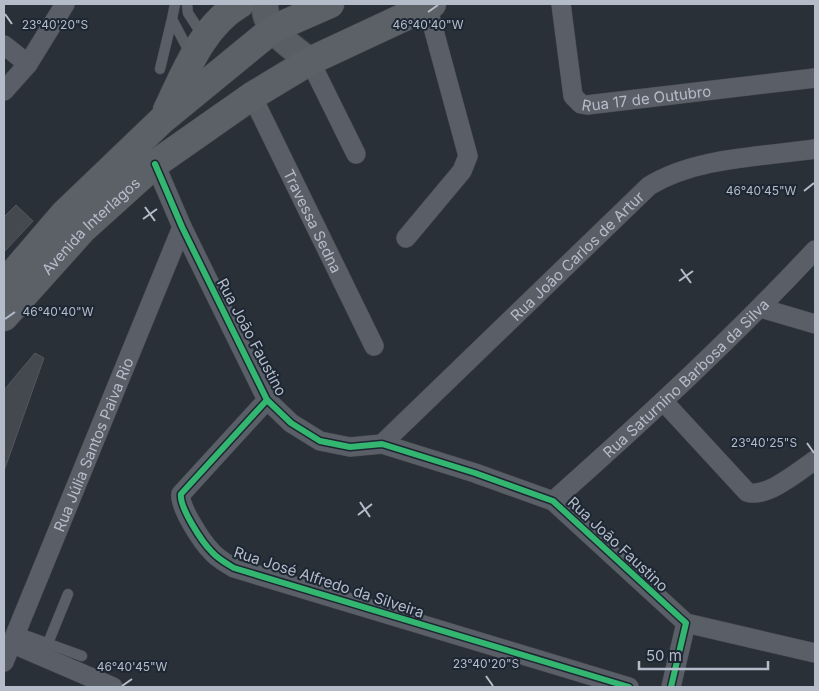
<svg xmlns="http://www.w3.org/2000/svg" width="819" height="691" viewBox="0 0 819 691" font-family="Inter,sans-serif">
	<rect width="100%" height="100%" fill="#2a3038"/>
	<!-- building -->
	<path fill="#444950" stroke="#52575f" d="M 16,205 L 33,221 L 4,252 L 4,217 Z
		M 35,353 L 44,358 L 4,471 L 4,390 Z"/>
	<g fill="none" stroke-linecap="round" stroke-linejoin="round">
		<!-- lane casing -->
		<g stroke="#484c53" stroke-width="11">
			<path id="lane" d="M 175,4 L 172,19 L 191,55
				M 187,4 L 188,13 L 203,36
				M 160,69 L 172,19
				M 16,632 L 82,656
				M 48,643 L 68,594"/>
		</g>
		<!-- street casing -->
		<g stroke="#484c53" stroke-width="20">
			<g id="street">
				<path id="s1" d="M 561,4 L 573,96 L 581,104 L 587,105 L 815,78"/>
				<path d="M 4,45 L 28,64"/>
				<path d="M 310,61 L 356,154"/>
				<path d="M 4,91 L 28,64 L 65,4"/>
				<path id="s2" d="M 252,96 L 374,346"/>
				<path d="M 155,164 L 182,227 L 267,400 L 291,423 L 320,441 L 350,447 L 382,444 L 475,473 L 553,501 L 686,623 L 671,687"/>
				<path d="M 406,238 L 462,171 L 468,156 L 427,5"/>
				<path d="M 761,308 L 815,324"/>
				<path d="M 267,400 L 181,494 C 179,507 202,542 212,552 C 218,559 226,563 234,568 L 629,687"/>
				<path d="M 664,402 L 747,492 C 766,499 799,471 815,460"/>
				<path id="s3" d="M 382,444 L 649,186 C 696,157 761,157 815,149"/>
				<path id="s4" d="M 553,501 C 644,420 732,339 815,250"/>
				<path d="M 686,623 L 815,653"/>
				<path d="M 11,643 L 113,687"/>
				<path id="s5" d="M 4,662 L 182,227"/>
			</g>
		</g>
		<!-- secondary casing -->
		<g stroke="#484c53" stroke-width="28">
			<path id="secondary" d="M 265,4 C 263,30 292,47 310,61"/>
		</g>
		<!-- primary casing -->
		<g stroke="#484c55" stroke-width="29">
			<g id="primary">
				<path d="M 167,110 C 185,73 202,26 240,4"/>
				<path d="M 4,284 L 64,214 L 162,120 L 273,29 L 330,4"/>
				<path id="s6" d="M 4,317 L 83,229 L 155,164 L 252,96 L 310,61 L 432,4"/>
			</g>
		</g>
		<!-- lane -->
		<use href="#lane" stroke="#5a5e66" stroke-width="10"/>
		<!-- street -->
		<use href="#street" stroke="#5a5e66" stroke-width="19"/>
		<!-- secondary -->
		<use href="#secondary" stroke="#595d64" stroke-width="26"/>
		<!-- primary -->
		<use href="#primary" stroke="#5c6168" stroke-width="28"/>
		<!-- cycleway casing -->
		<g stroke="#1d2633" stroke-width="9">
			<path id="cycleway" d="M 155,164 L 182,227 L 267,400 L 291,423 L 320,441 L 350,447 L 382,444 L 475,473 L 553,501 L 686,623 L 671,687
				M 267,400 L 181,494 C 179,507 202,542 212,552 C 218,559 226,563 234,568 L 629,687"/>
		</g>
		<!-- cycleway -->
		<use href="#cycleway" stroke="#33b770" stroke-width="6"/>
	</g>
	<!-- ticks -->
	<path fill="none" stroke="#b4bcc9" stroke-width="2" d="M 428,12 L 438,5M 5,14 L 12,24M 804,191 L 814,183M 145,207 L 155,221M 143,219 L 157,209M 681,269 L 691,283M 679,281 L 693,271M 5,319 L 15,312M 807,443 L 814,453M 360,502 L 370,517M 358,515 L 372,504M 486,676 L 493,686M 122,686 L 132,679"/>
	<g text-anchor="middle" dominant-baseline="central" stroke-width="4" stroke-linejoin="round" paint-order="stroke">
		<!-- street labels -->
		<g font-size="15" fill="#b4bcc9" stroke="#1d2633">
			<text stroke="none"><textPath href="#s1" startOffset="170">Rua 17 de Outubro</textPath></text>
			<text stroke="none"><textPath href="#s2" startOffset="139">Travessa Sedna</textPath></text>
			<text stroke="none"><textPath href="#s6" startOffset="126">Avenida Interlagos</textPath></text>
			<text stroke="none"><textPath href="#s3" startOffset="271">Rua João Carlos de Artur</textPath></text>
			<text transform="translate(252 337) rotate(62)">Rua João Faustino</text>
			<text stroke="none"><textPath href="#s4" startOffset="181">Rua Saturnino Barbosa da Silva</textPath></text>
			<text stroke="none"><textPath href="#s5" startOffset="235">Rua Júlia Santos Paiva Rio</textPath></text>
			<text transform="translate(618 544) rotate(43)">Rua João Faustino</text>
			<text transform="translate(329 582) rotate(18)">Rua José Alfredo da Silveira</text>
		</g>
	</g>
	<g font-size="12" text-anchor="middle" fill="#b4bcc9" stroke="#1d2633" stroke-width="4" stroke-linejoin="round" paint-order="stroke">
		<text x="55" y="29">23°40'20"S</text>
		<text x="428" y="29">46°40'40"W</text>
		<text x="761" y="195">46°40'45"W</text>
		<text x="58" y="316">46°40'40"W</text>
		<text x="764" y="447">23°40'25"S</text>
		<text x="486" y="668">23°40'20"S</text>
		<text x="132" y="671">46°40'45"W</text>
	</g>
	<!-- border -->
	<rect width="819" height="691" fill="none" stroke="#b4bcc9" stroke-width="10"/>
	<!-- scale -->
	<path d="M639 661v8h129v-8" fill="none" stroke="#b4bcc9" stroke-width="2.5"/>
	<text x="646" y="661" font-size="15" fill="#b4bcc9" stroke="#1d2633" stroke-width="4" paint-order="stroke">50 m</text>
</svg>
